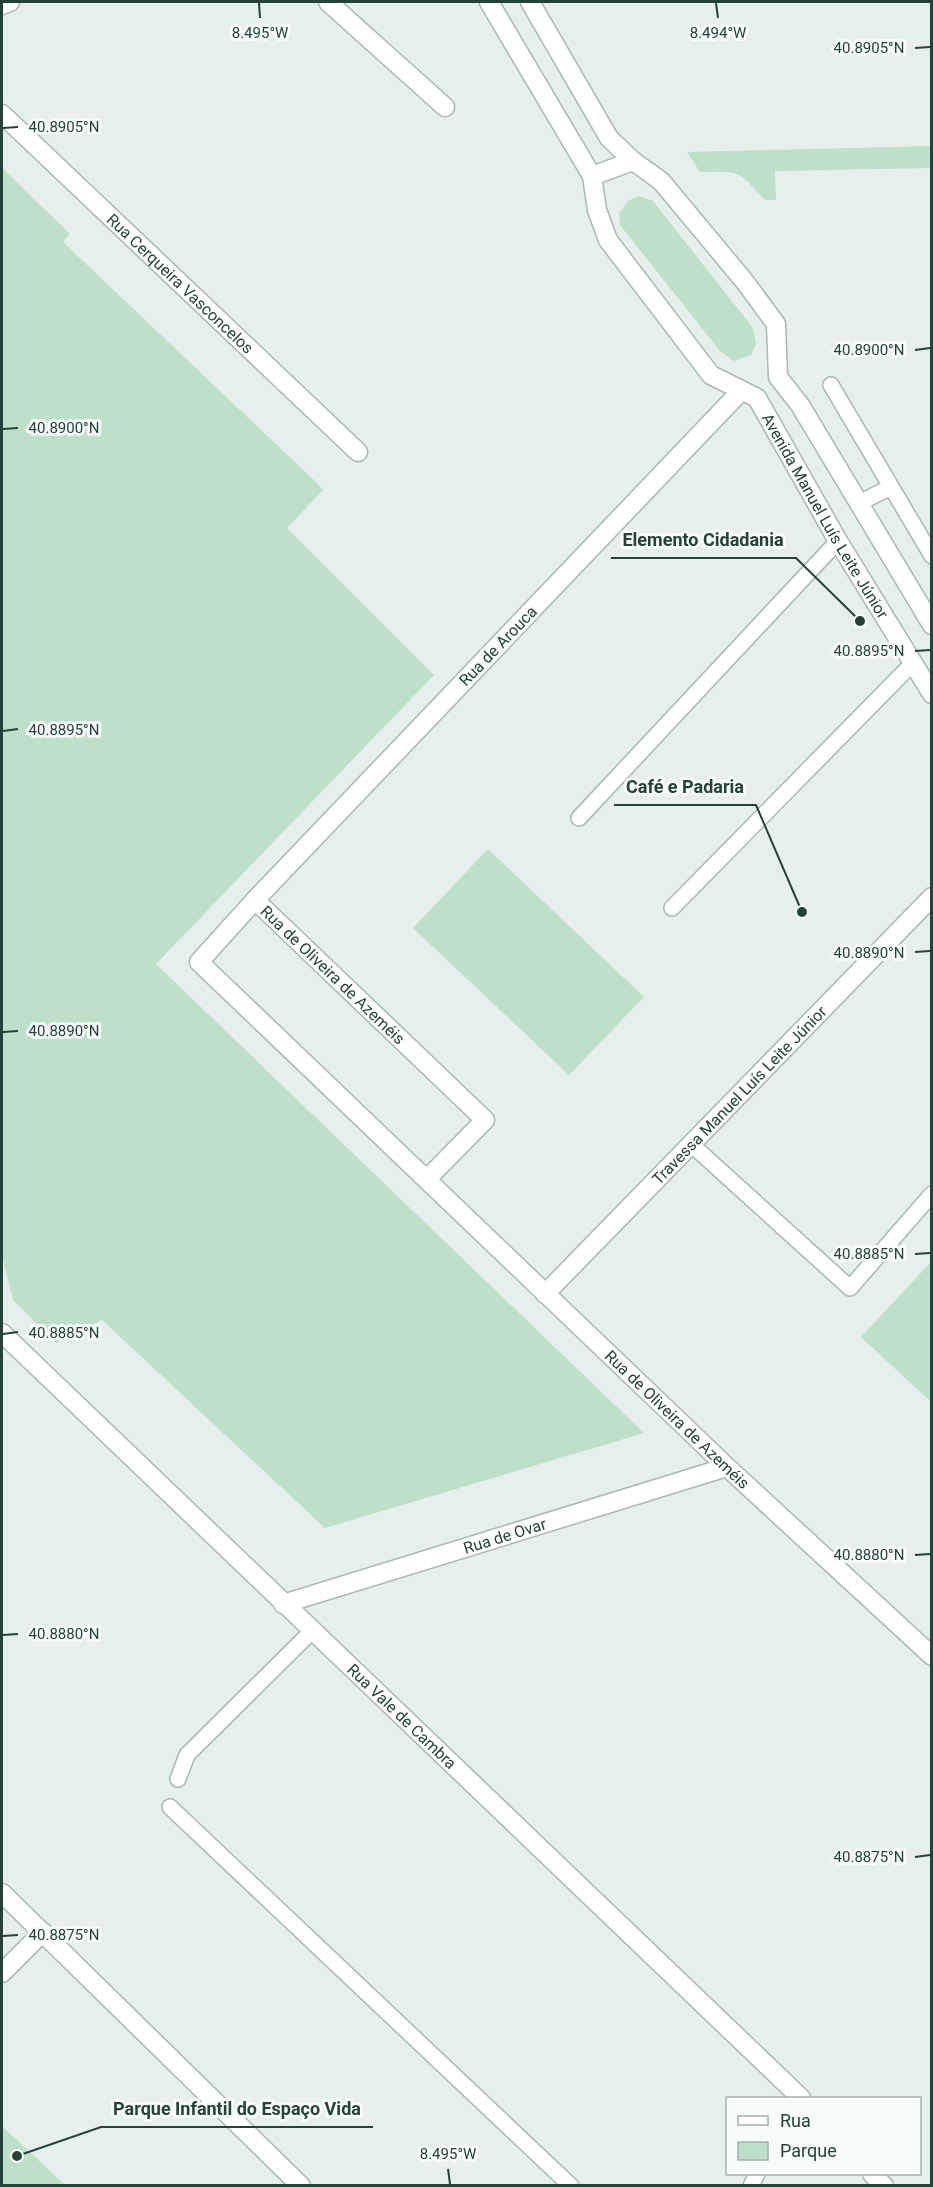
<svg xmlns="http://www.w3.org/2000/svg" width="933" height="2187" viewBox="0 0 933 2187" font-family="Roboto,sans-serif">
	<rect width="100%" height="100%" fill="#e6efeb"/>
	<!-- green -->
	<path fill="#bfe0c8" d="M 931,146 L 931,168 L 775,171 L 776,200 L 765,200 C 738,170 740,171 700,172 L 687,152 Z
		M 2,168 L 70,234 L 63,242 L 318,484 L 323,490 L 287,528 L 434,675 L 156,964 L 644,1433 L 325,1528 L 102,1320 L 56,1343 L 13,1300 L 2,1255 Z
		M 639,196 L 653,201 L 753,328 L 756,344 L 751,355 L 734,361 L 720,351 L 620,225 L 619,213 L 628,201 Z
		M 488,849 L 644,997 L 569,1075 L 413,928 Z
		M 931,1262 L 931,1402 L 861,1337 Z
		M 2,2126 L 65,2185 L 2,2185 Z"/>
	<g fill="none" stroke-linecap="round" stroke-linejoin="round">
		<!-- service casing -->
		<g stroke="#a8b8b2" stroke-width="18">
			<path id="service" d="M 831,385 L 932,556
				M 859,503 L 891,487
				M 579,818 L 838,541
				M 672,908 L 913,663
				M 691,1144 L 850,1288 L 932,1194
				M 178,1779 L 187,1755 L 312,1631
				M 170,1807 L 571,2186
				M 751,2186 L 757,2174"/>
		</g>
		<!-- minor casing -->
		<g stroke="#a8b8b2" stroke-width="21">
			<g id="minor">
				<path d="M 328,2 L 445,107"/>
				<path id="s1" d="M 489,2 L 592,176 L 597,210 L 608,240 L 711,375 L 757,398 L 838,541 L 932,694"/>
				<path d="M 530,2 L 609,138 L 633,161 L 661,181 L 745,282 L 776,324 L 778,377 L 800,405 L 932,625"/>
				<path d="M 2,5 L 10,2"/>
				<path id="s2" d="M 2,114 L 358,452"/>
				<path d="M 592,176 L 633,161"/>
				<path id="s3" d="M 741,391 L 255,900 L 199,962 L 727,1467 L 932,1656"/>
				<path id="s4" d="M 255,900 L 485,1120 L 427,1179"/>
				<path id="s5" d="M 545,1294 L 932,897"/>
				<path id="s6" d="M 2,1333 L 801,2098"/>
				<path id="s7" d="M 283,1604 L 727,1467"/>
				<path d="M 2,1893 L 301,2186"/>
				<path d="M 2,1973 L 43,1932"/>
				<path d="M 872,2174 L 884,2186"/>
			</g>
		</g>
		<!-- service -->
		<use href="#service" stroke="#fff" stroke-width="15"/>
		<!-- minor -->
		<use href="#minor" stroke="#fff" stroke-width="18"/>
	</g>
	<!-- ticks -->
	<path fill="none" stroke="#24423a" stroke-width="2" d="M 259,3 L 260,18M 716,3 L 718,18M 915,48 L 930,47M 3,128 L 18,127M 915,350 L 930,348M 3,429 L 18,428M 915,651 L 930,650M 3,731 L 18,729M 915,952 L 930,951M 3,1032 L 18,1031M 915,1254 L 930,1253M 3,1334 L 18,1332M 915,1555 L 930,1554M 3,1635 L 18,1634M 915,1857 L 930,1855M 3,1936 L 18,1935M 448,2169 L 450,2184"/>
	<g text-anchor="middle" dominant-baseline="central" stroke-width="6" stroke-linejoin="round" paint-order="stroke">
		<!-- street labels -->
		<g font-size="16" fill="#24423a" stroke="#f7fbf9">
			<text stroke="none"><textPath href="#s2" startOffset="246">Rua Cerqueira Vasconcelos</textPath></text>
			<text stroke="none"><textPath href="#s1" startOffset="626">Avenida Manuel Luís Leite Júnior</textPath></text>
			<text transform="translate(498 646) rotate(-46)">Rua de Arouca</text>
			<text stroke="none"><textPath href="#s4" startOffset="108">Rua de Oliveira de Azeméis</textPath></text>
			<text stroke="none"><textPath href="#s5" startOffset="278">Travessa Manuel Luís Leite Júnior</textPath></text>
			<text stroke="none"><textPath href="#s3" startOffset="1449">Rua de Oliveira de Azeméis</textPath></text>
			<text stroke="none"><textPath href="#s7" startOffset="232">Rua de Ovar</textPath></text>
			<text stroke="none"><textPath href="#s6" startOffset="554">Rua Vale de Cambra</textPath></text>
		</g>
	</g>
	<g font-size="15" text-anchor="middle" fill="#24423a" stroke="#f7fbf9" stroke-width="6" stroke-linejoin="round" paint-order="stroke">
		<text x="260" y="38">8.495°W</text>
		<text x="718" y="38">8.494°W</text>
		<text x="869" y="53">40.8905°N</text>
		<text x="64" y="132">40.8905°N</text>
		<text x="869" y="355">40.8900°N</text>
		<text x="64" y="433">40.8900°N</text>
		<text x="869" y="656">40.8895°N</text>
		<text x="64" y="735">40.8895°N</text>
		<text x="869" y="958">40.8890°N</text>
		<text x="64" y="1036">40.8890°N</text>
		<text x="869" y="1259">40.8885°N</text>
		<text x="64" y="1338">40.8885°N</text>
		<text x="869" y="1560">40.8880°N</text>
		<text x="64" y="1639">40.8880°N</text>
		<text x="869" y="1862">40.8875°N</text>
		<text x="64" y="1940">40.8875°N</text>
		<text x="448" y="2159">8.495°W</text>
	</g>
	<!-- callouts -->
	<path fill="none" stroke="#24423a" stroke-width="2" d="M860 621L796 558H611M802 912L756 805H614M17 2156L101 2127H373"/>
	<g fill="#24423a" stroke="#f7fbf9" stroke-width="2">
		<circle cx="860" cy="621" r="6"/>
		<circle cx="802" cy="912" r="6"/>
		<circle cx="17" cy="2156" r="6"/>
	</g>
	<g font-size="18" text-anchor="middle" font-weight="bold" fill="#24423a" stroke="#f7fbf9" stroke-width="6" stroke-linejoin="round" paint-order="stroke">
		<text x="703" y="546">Elemento Cidadania</text>
		<text x="685" y="793">Café e Padaria</text>
		<text x="237" y="2115">Parque Infantil do Espaço Vida</text>
	</g>
	<!-- border -->
	<rect width="933" height="2187" fill="none" stroke="#24423a" stroke-width="6"/>
	<!-- legend -->
	<rect x="726" y="2097" width="195" height="78" fill="#f7fbf9" stroke="#a3b1ad" stroke-width="1.5"/>
	<rect x="738" y="2116" width="30" height="9" fill="#ffffff" stroke="#a3b1ad" stroke-width="1.5"/>
	<text x="780" y="2127" font-size="18" fill="#24423a">Rua</text>
	<rect x="738" y="2142" width="30" height="18" fill="#bfe0c8" stroke="#a3b1ad" stroke-width="1.5"/>
	<text x="780" y="2157" font-size="18" fill="#24423a">Parque</text>
</svg>
